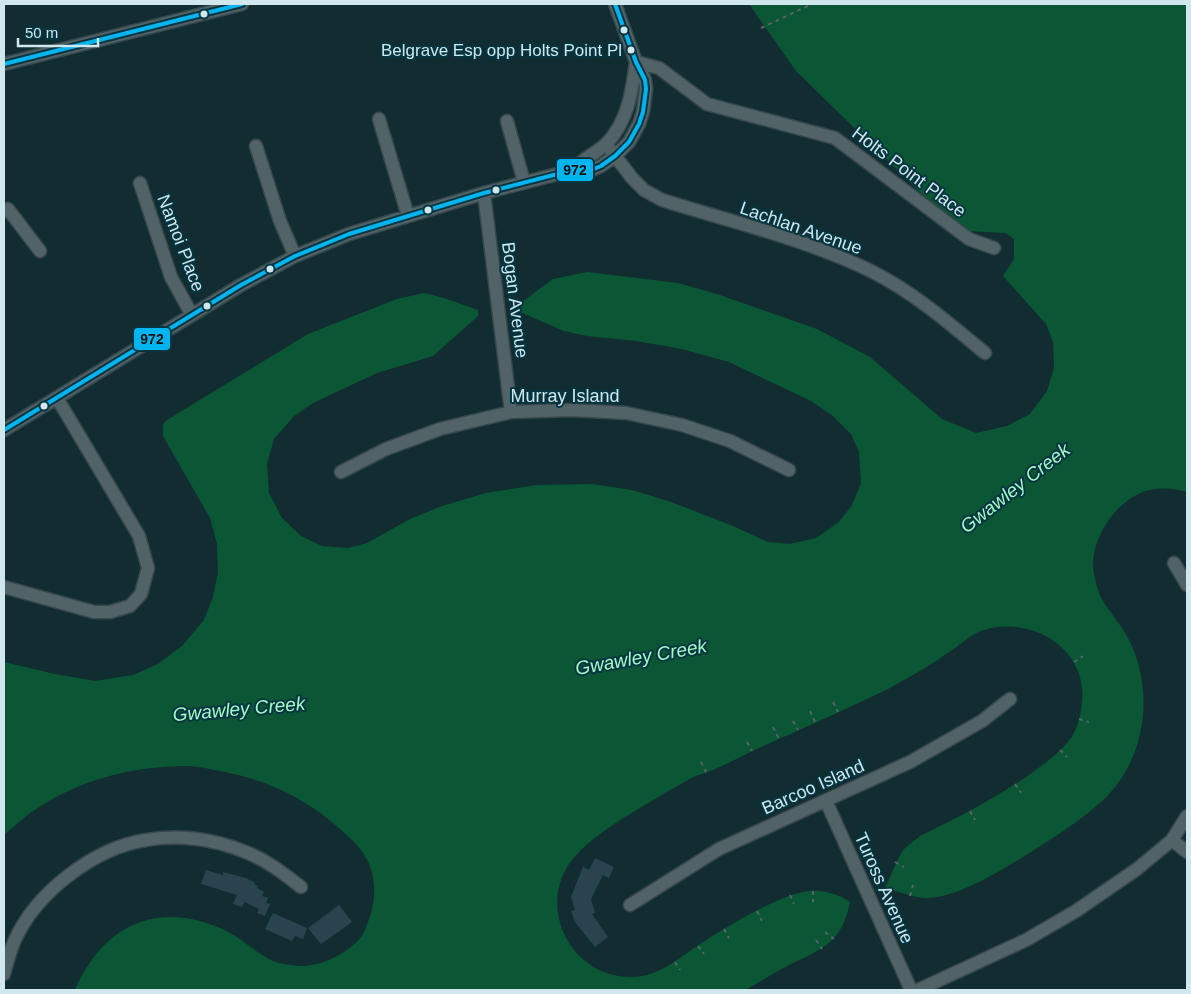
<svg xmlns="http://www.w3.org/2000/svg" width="1191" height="994" viewBox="0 0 1191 994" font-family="Helvetica,sans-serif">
	<rect width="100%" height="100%" fill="#122d32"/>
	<!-- water -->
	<path fill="#0b5635" d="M 749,4 L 1187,4 L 1187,492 C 1173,488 1157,487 1143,492 C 1113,503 1088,544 1094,574 C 1096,583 1099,596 1104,603 C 1113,616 1124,629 1131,644 C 1153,692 1146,753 1110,793 C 1092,813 1055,837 1031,852 C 1005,868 957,899 925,898 C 911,897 898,891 885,888 L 899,857 L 904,849 L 920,836 C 958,818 994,799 1029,775 C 1044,764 1060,753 1071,738 C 1078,727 1081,715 1082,702 C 1088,647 1029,614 981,631 C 970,635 959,646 949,652 C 930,666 909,677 888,689 C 846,709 804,728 761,747 C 741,756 719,769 699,775 C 693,776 687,781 681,784 C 662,794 644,806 625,817 C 606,829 582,845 569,864 C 537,912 574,978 631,977 C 655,977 671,964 690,951 C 716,933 779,893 810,891 C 824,890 838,894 850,902 C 842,943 822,949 789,965 C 774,973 760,982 745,990 L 75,990 C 102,927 155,900 220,928 C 240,936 255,953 273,961 C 280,964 291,965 298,966 C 320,967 346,955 361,937 C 364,933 366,927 368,922 C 379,894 376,863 354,842 C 315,803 274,781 220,771 C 209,769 197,766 187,766 C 132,766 78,780 33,811 C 23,818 13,827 4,835 L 4,662 L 55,674 L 95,681 L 133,675 L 158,664 L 182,646 L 204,620 L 213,597 L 218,573 L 217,544 L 210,518 L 163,436 L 163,424 L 167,420 L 308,334 L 397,299 L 424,293 L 444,298 L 478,310 L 478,316 L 433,356 L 377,373 L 313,403 L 294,416 L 274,439 L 267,464 L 269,493 L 282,518 L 301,536 L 322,546 L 348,548 L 367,543 L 410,519 L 442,506 L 486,493 L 537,485 L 592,484 L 632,490 L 671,502 L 733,526 L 768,542 L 790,544 L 816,538 L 839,522 L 852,505 L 861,483 L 859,452 L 851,434 L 833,416 L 811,401 L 729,362 L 682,349 L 636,341 L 587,336 L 564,331 L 515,310 L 518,305 L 553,279 L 587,272 L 678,283 L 717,294 L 817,329 L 870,357 L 942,419 L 976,433 L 1007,426 L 1030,414 L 1047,391 L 1054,368 L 1053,342 L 1046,324 L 1003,276 L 1014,259 L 1014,239 L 1005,233 L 966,231 L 925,197 L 796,71 Z"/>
	<!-- building -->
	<path fill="#29444e" d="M 595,858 L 614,867 L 609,878 L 603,875 L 591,899 L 595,913 L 592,914 L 608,937 L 595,947 L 575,922 L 571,911 L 575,910 L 571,897 L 583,867 L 589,870 Z
		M 206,870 L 223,875 L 223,872 L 246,878 L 255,883 L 254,884 L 258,886 L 257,888 L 264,892 L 262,896 L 268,898 L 266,903 L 270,904 L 265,916 L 257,913 L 259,909 L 245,902 L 242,907 L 233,904 L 237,895 L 201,884 Z
		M 339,905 L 352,922 L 321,944 L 308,928 Z
		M 273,913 L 307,928 L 303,939 L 295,936 L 292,941 L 265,929 Z"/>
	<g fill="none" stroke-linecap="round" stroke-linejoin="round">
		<!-- minor casing -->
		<g stroke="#36484b" stroke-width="15">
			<path id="minor" d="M 636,62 L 659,68 L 707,104 L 835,138 L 969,239 L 994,248
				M 4,64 L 242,4
				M 379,119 L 408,216
				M 507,121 L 524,182
				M 606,144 L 632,178 L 644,190 L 662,200 C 732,222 805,239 871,271 C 913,292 949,323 985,353
				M 256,146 L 280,221 L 295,256
				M 573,170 C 582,159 595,154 606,144 C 628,122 632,91 636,62
				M 140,183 L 171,277 L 192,315
				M 484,193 L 511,412
				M 4,211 L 8,209 L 40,251
				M 4,430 L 241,285 L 295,256 L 349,234 L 484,193 L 573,170 L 589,171 L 601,166 L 615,156 L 629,142 L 639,124 L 643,112 L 646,89 L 645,80 L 636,62 L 615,4
				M 341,472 L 386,449 L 440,429 L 511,412 L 571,410 L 626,413 L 682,425 L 730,441 L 789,470
				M 1174,563 L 1187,585
				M 4,587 L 94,612 L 110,612 L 130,606 L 141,594 L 148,568 L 139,536 L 57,398
				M 826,801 L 911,990
				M 1172,840 L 1187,852
				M 630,905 L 719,849 L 910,762 L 982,721 L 1010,699
				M 4,974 C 7,963 10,952 14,942 C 35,893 94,848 146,840 C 178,834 213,839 243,851 C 265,859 283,873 301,887
				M 918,990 L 1026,940 L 1076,911 L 1137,869 L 1172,840 L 1187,816"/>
		</g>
		<!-- path -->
		<path stroke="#546568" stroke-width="2" stroke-dasharray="4 4" stroke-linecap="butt" d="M 761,28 L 812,4
			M 1074,662 L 1083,656
			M 833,702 L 838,712
			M 810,711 L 815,722
			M 1079,719 L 1089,722
			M 793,721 L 798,730
			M 773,727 L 779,739
			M 747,742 L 752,751
			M 1060,750 L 1067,757
			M 701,762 L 706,772
			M 1015,784 L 1021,793
			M 970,811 L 975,820
			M 895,862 L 904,867
			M 813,891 L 813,902
			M 790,895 L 794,904
			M 910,896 L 913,885
			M 757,911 L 762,921
			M 724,929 L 729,938
			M 825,932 L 834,939
			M 816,940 L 822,949
			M 698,946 L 704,954
			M 675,962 L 680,970"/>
		<!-- minor -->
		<use href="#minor" stroke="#526368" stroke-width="12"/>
		<!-- bus-1 casing -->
		<g stroke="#043540" stroke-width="8">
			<path id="bus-1" d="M 4,64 L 242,4
				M 4,430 L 241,285 L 295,256 L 349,234 L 484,193 L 573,170 L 589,171 L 601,166 L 615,156 L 629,142 L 639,124 L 643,112 L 646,89 L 645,80 L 636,62 L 615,4"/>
		</g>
		<!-- bus-1 -->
		<use href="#bus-1" stroke="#00b5ef" stroke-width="4"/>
	</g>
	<!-- markers -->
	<g fill="#d0e7ed" stroke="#043540" stroke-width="2">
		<circle cx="204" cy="14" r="4.5"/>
		<circle cx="624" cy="30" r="4.5"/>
		<circle cx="631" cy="50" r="4.5"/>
		<circle cx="496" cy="190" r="4.5"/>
		<circle cx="428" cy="210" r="4.5"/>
		<circle cx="270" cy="269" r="4.5"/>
		<circle cx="207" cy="306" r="4.5"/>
		<circle cx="44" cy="406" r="4.5"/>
	</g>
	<g text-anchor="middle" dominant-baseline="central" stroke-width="4" stroke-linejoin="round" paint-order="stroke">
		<!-- bus labels -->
		<g font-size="17" fill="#d0e7ed" stroke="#043540" text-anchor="end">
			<text x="622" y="50">Belgrave Esp opp Holts Point Pl</text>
		</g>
		<!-- street labels -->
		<g font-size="18" fill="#d0e7ed" stroke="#043540">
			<text transform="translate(909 172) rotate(37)">Holts Point Place</text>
			<text transform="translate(801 228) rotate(19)">Lachlan Avenue</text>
			<text transform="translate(181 243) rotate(69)">Namoi Place</text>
			<text transform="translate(515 300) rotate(83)">Bogan Avenue</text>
			<text x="565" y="396">Murray Island</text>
			<text transform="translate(813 787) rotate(-24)">Barcoo Island</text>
			<text transform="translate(884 888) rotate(66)">Tuross Avenue</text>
		</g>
		<!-- water labels -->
		<g font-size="19" font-style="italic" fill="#a2fac4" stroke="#043540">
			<text transform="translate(1015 488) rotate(-38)">Gwawley Creek</text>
			<text transform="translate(641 657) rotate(-10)">Gwawley Creek</text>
			<text transform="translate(239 709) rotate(-5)">Gwawley Creek</text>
		</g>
	</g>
	<g stroke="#043540" stroke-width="2">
		<rect x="556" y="158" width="38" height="24" rx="5" fill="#00b5ef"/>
		<rect x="133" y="327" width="38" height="24" rx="5" fill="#00b5ef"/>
	</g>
	<g font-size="14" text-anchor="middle" font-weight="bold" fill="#111">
		<text x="575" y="175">972</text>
		<text x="152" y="344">972</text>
	</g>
	<!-- border -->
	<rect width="1191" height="994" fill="none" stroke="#d0e7ed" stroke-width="10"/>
	<!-- scale -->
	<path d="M18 38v8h80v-8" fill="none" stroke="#d0e7ed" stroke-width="2.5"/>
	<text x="25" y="38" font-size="15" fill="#d0e7ed" stroke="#043540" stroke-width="4" paint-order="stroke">50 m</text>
</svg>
